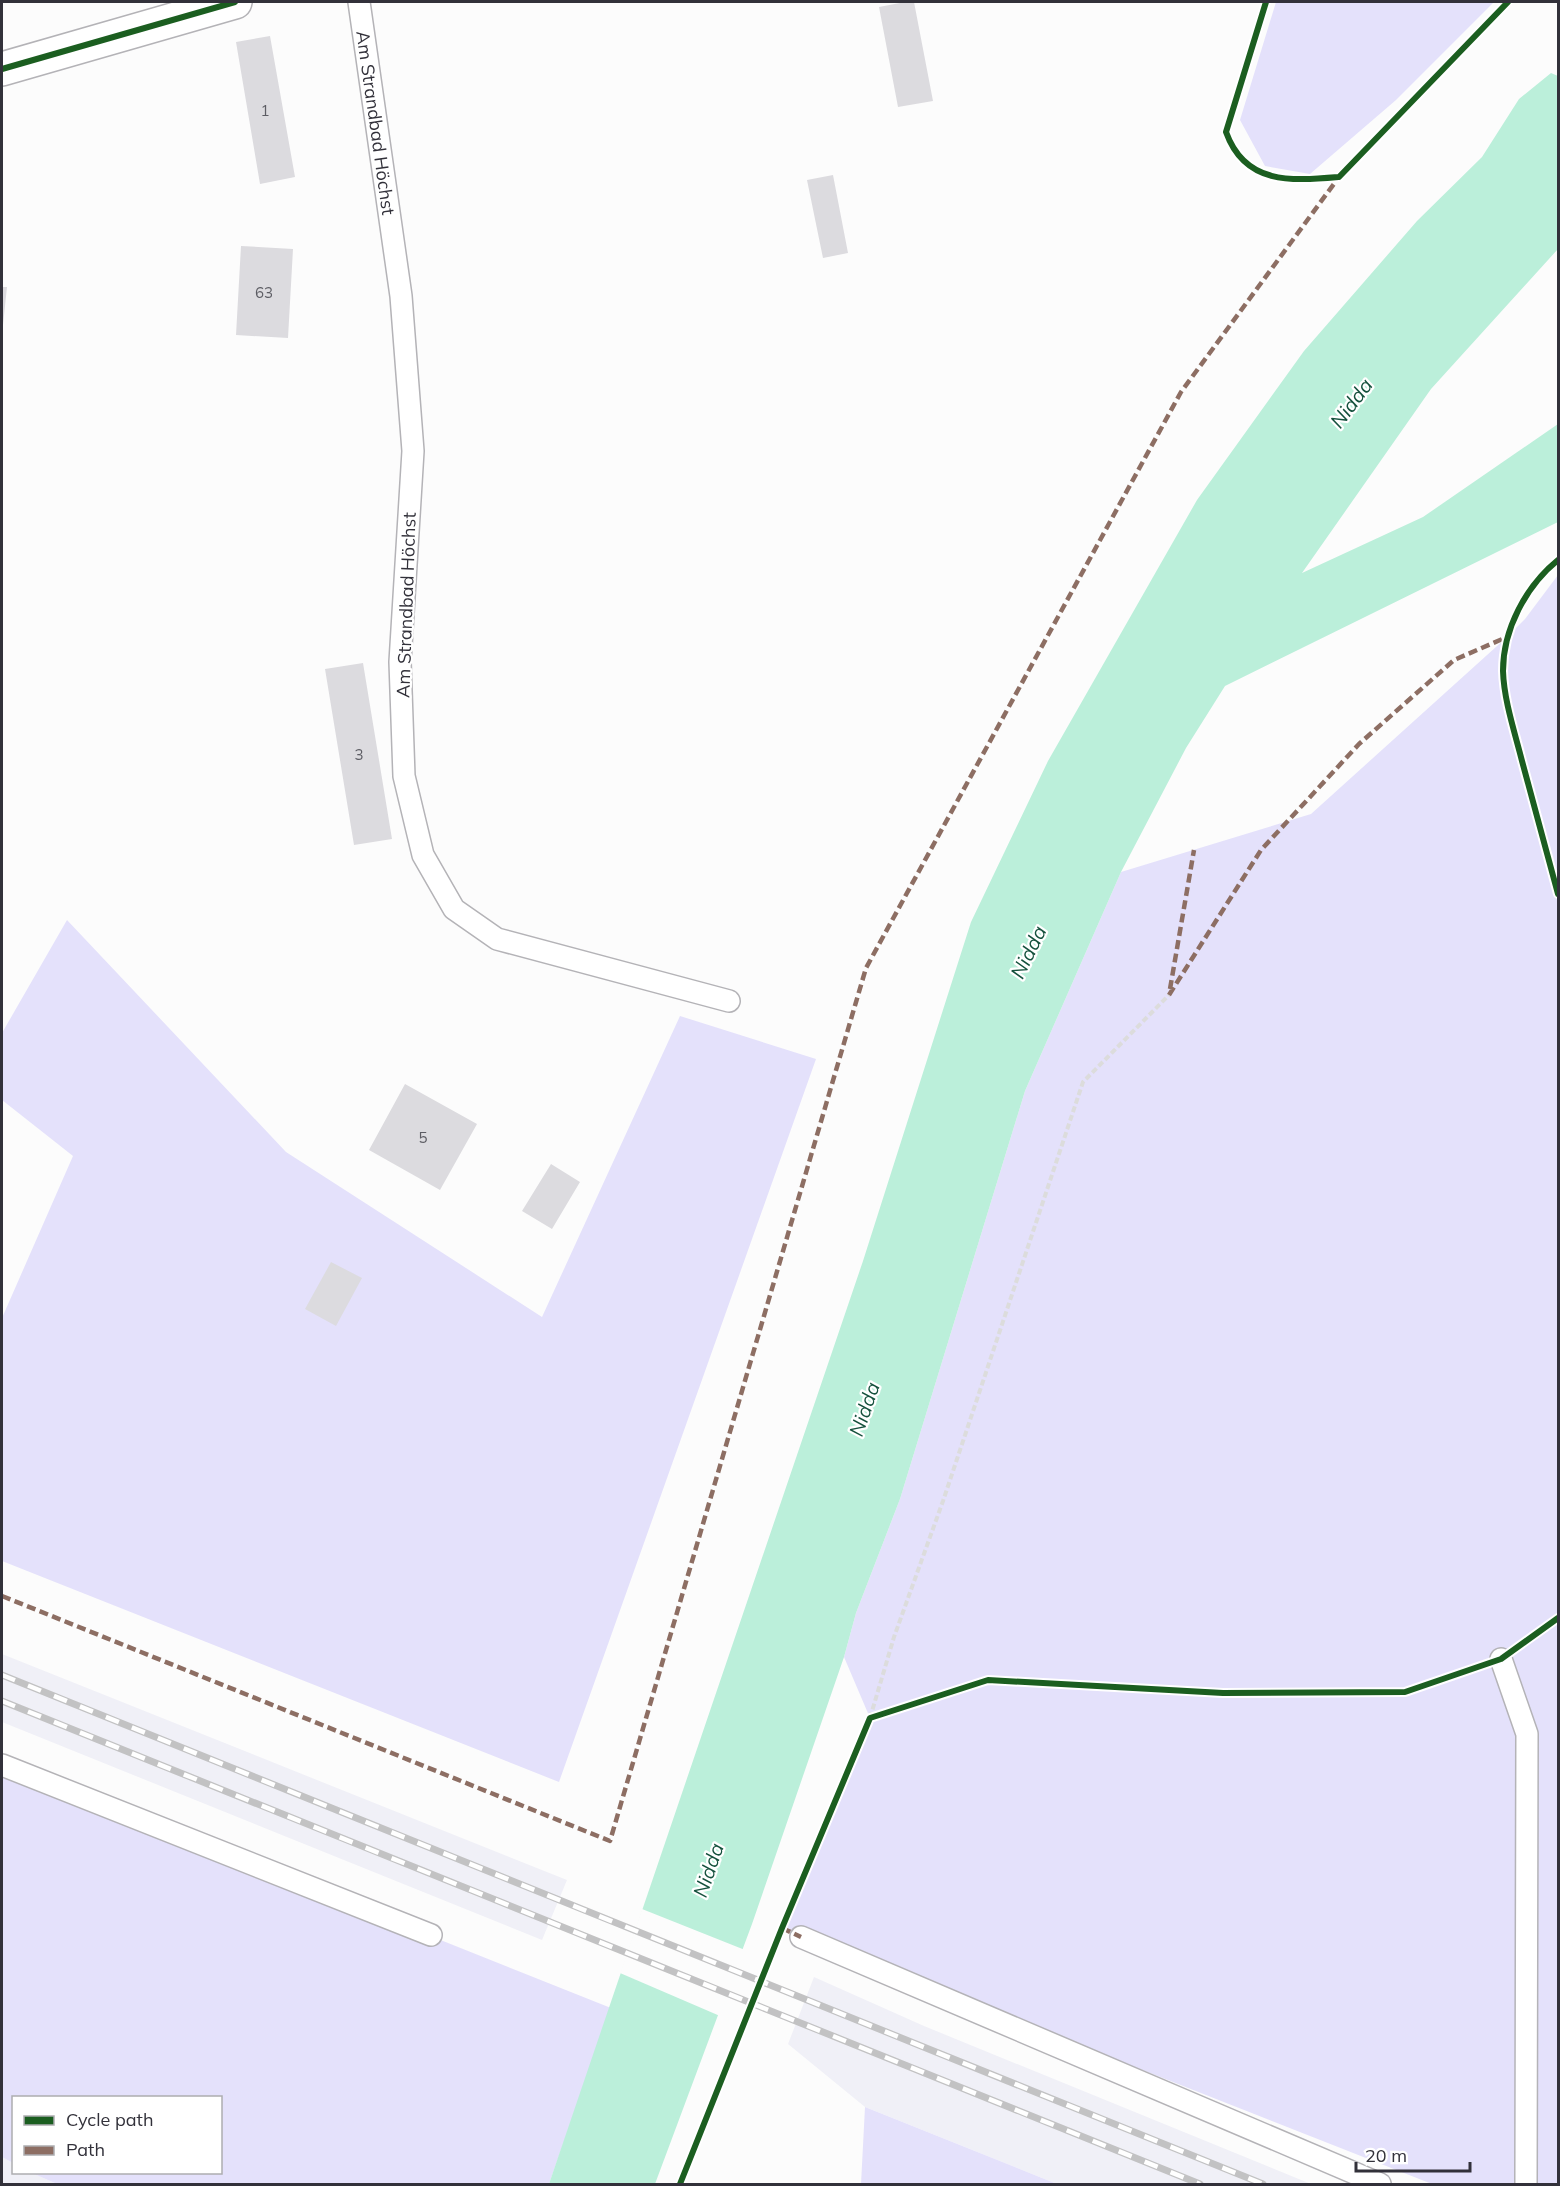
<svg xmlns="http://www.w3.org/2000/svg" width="1560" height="2186" viewBox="0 0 1560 2186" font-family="Mulish,sans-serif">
	<rect width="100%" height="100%" fill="#fcfcfc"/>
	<!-- built -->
	<path fill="#f0f0f7" d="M 2,1654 L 567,1880 L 542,1940 L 2,1722 Z
		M 814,1977 L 924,2026 L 1311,2184 L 1057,2184 L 865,2107 L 788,2044 Z
		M 2,2157 L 13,2163 L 14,2172 L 32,2173 L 57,2184 L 2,2184 Z"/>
	<!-- green -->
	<path fill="#e4e1fb" d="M 1276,2 L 1494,2 L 1396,100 L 1310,174 L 1265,166 L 1240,120 Z
		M 1558,575 L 1558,2184 L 1432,2184 L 782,1928 L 870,1718 L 844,1657 L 856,1613 L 900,1499 L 1025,1091 L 1121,872 L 1311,814 L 1507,637 L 1525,619 Z
		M 67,920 L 286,1152 L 542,1317 L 680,1016 L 816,1059 L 559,1782 L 2,1561 L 2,1318 L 73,1156 L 2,1100 L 2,1033 Z
		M 2,1765 L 611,2008 L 549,2184 L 57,2184 L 32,2173 L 220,2172 L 220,2098 L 14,2098 L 13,2163 L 2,2157 Z
		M 865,2107 L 1057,2184 L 861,2184 Z"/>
	<!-- water -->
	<path fill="#bbefda" d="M 1551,73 L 1558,76 L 1558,249 L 1431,389 L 1302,573 L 1423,517 L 1558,424 L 1558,522 L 1225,686 L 1186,748 L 1121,872 L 1025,1091 L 900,1499 L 856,1613 L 844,1657 L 752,1924 L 655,2184 L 549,2184 L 863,1261 L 971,922 L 1048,761 L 1197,500 L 1304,351 L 1417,221 L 1482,157 L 1519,99 Z"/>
	<!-- pier -->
	<path fill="#fcfcfc" d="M 642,1909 L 745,1950 L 720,2016 L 620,1973 Z"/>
	<!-- building -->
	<path fill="#dcdbdf" d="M 905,2 L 914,2 L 933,101 L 898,107 L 879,7 Z
		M 270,36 L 295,177 L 260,184 L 236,42 Z
		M 833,175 L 848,253 L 823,258 L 807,180 Z
		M 241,246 L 293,249 L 288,338 L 236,335 Z
		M 2,287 L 7,287 L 3,325 L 2,325 Z
		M 363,663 L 392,839 L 354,845 L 325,669 Z
		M 405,1084 L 477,1124 L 440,1190 L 369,1150 Z
		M 551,1164 L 580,1182 L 552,1229 L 522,1211 Z
		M 331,1262 L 362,1278 L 336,1326 L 305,1309 Z"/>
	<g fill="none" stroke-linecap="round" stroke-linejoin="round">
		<!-- lane casing -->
		<g stroke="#b4b3b7" stroke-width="24">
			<g id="lane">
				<path id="s1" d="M 359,2 L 401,296 L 413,451 L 400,662 L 404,776 L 423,855 L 454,909 L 497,939 L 729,1001"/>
				<path d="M 1501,1659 L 1527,1734 L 1526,2184"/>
				<path d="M 2,1765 L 431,1935"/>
				<path d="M 801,1937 L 1380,2184"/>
			</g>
		</g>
		<!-- street casing -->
		<g stroke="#b4b3b7" stroke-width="36">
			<path id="street" d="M 2,69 L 235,2"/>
		</g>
		<!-- path -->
		<path stroke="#dcdcdc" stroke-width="4" stroke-dasharray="6 3" stroke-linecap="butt" d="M 870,1718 L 894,1637 L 943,1501 L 1083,1082 L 1169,995"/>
		<!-- lane -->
		<use href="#lane" stroke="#fff" stroke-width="21"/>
		<!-- street -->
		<use href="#street" stroke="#fff" stroke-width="33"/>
		<!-- rail casing -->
		<g stroke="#c2c2c3" stroke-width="7">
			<path id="rail" d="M 2,1675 L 1263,2184
				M 2,1701 L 1200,2184"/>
		</g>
		<!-- rail -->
		<use href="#rail" stroke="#fff" stroke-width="4.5" stroke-dasharray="14" stroke-linecap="butt"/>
		<!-- quiet -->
		<path stroke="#8d6e63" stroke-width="4.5" stroke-dasharray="9 4.5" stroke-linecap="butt" d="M 1170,989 L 1194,850
			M 1169,995 L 1261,850 L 1359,744 L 1454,660 L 1507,637
			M 2,1596 L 610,1841 L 866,968 L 1181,392 L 1339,177
			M 782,1928 L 801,1937"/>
		<!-- cycleway casing -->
		<g stroke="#fff" stroke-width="10">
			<path id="cycleway" d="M 1266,2 L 1226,132 C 1245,185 1291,181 1339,177 L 1508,2
				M 2,69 L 235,2
				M 1558,560 C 1526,586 1503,629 1503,671 C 1504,701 1515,733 1522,761 C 1534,805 1546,850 1558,894
				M 680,2184 L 782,1928 L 870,1718 L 988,1680 L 1223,1693 L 1405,1692 L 1501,1659 L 1558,1618"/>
		</g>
		<!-- cycleway -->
		<use href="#cycleway" stroke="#1b5e20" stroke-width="6"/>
	</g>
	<g text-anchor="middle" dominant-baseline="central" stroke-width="4.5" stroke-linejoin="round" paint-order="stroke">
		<!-- number labels -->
		<g font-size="15" fill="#5c5c63">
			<text x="265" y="110">1</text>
			<text x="264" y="292">63</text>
			<text x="359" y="754">3</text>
			<text x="423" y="1137">5</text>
		</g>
		<!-- street labels -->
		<g font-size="18" fill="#32313a" stroke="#fff">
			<text stroke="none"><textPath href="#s1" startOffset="122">Am Strandbad Höchst</textPath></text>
			<text transform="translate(406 605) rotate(-88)">Am Strandbad Höchst</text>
		</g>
		<!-- water labels -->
		<g font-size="20" font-style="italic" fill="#15513d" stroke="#fff">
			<text transform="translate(1351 403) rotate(-53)">Nidda</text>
			<text transform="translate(1028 952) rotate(-64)">Nidda</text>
			<text transform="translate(864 1409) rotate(-71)">Nidda</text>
			<text transform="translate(708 1870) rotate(-71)">Nidda</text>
		</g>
	</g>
	<!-- border -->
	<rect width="1560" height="2186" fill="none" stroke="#32313a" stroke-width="6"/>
	<!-- legend -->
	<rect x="12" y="2096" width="210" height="78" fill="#ffffff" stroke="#adadb0" stroke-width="1.5"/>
	<rect x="24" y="2116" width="30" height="9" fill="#1b5e20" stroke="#adadb0" stroke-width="1.5"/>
	<text x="66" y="2126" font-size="18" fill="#32313a">Cycle path</text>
	<rect x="24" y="2146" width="30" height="9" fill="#8d6e63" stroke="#adadb0" stroke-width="1.5"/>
	<text x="66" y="2156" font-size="18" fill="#32313a">Path</text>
	<!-- scale -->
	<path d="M1356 2162v9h114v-9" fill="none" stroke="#32313a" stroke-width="3"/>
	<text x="1365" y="2162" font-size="18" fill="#32313a" stroke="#ffffff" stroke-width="4.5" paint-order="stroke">20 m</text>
</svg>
